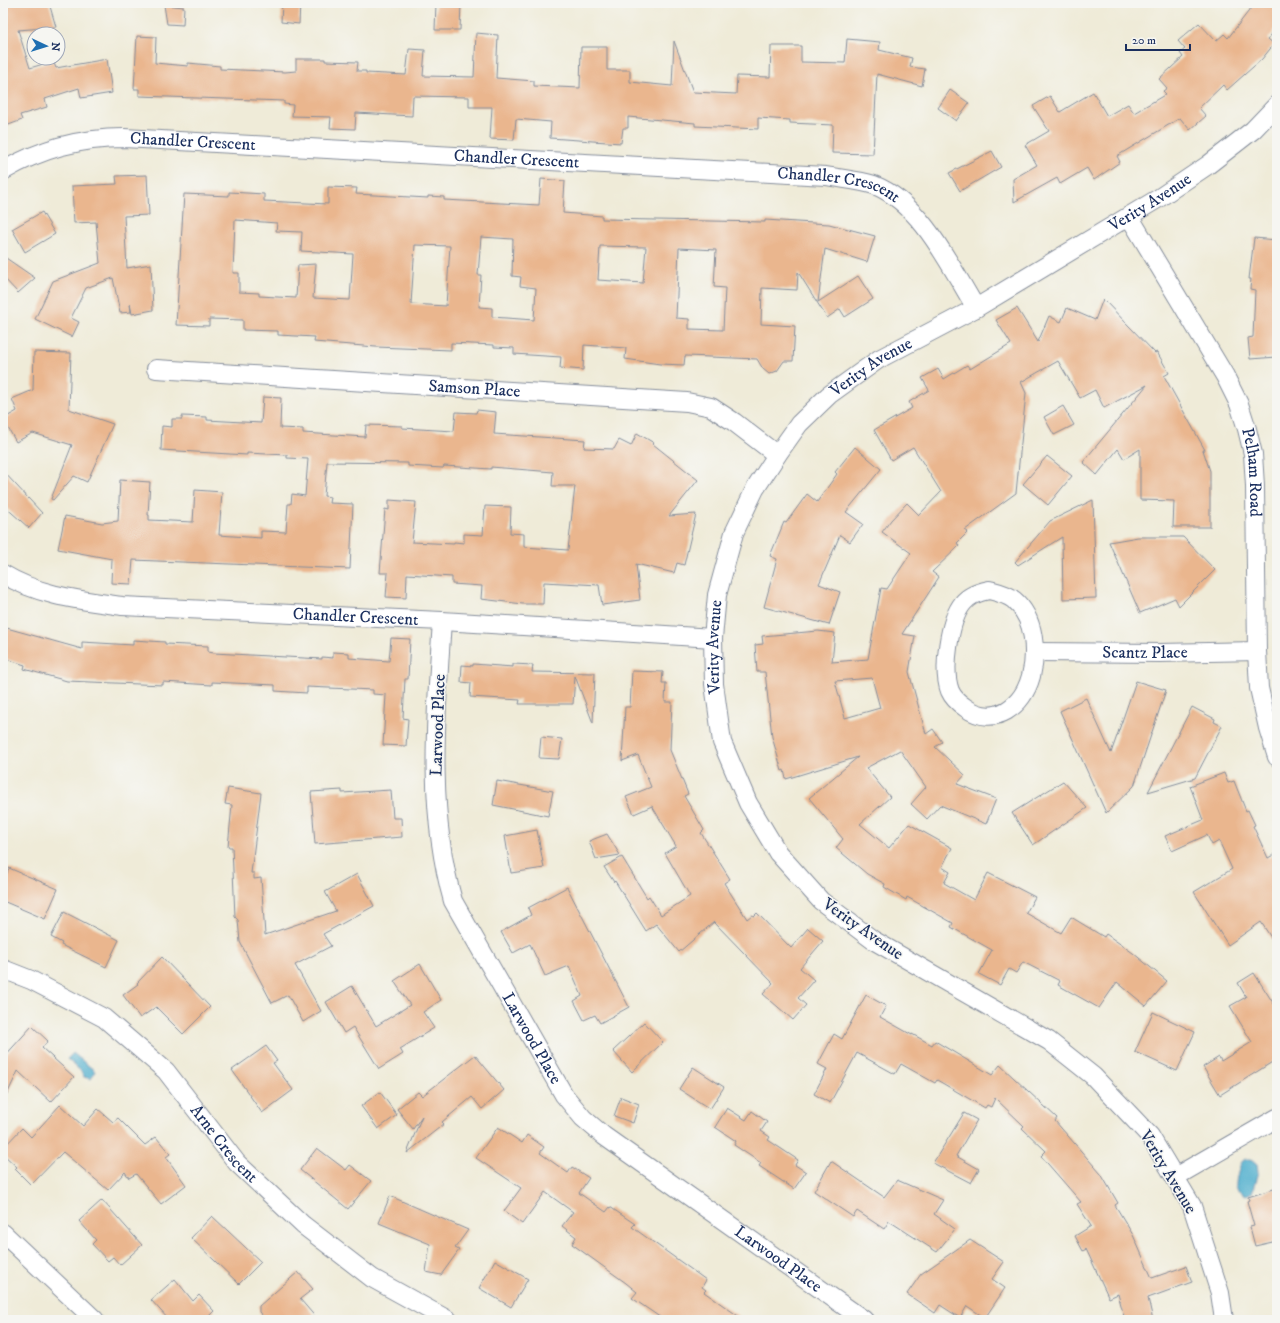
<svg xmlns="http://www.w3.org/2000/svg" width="1280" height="1323" viewBox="0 0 1280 1323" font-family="'IM FELL DW Pica',serif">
	<rect width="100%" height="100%" fill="#f6f6f2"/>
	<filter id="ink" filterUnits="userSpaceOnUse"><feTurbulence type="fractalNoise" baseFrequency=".025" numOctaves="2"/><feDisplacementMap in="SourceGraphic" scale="8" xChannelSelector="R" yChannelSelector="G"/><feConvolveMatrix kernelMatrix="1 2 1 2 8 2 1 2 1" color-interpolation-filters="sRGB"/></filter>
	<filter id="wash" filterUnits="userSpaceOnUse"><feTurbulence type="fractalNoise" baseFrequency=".012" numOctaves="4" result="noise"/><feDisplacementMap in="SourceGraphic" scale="16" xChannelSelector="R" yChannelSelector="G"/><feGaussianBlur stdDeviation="0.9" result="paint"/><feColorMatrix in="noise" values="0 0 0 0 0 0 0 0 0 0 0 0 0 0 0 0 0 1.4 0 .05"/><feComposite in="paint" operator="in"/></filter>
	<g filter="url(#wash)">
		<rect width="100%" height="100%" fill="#efebd8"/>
		<!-- water -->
		<path fill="#4eaecd" stroke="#346e96" d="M 73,1053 L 95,1071 L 91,1079 L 84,1077 L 81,1071 L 67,1059 Z
			M 1251,1159 L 1257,1164 L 1258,1172 L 1252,1193 L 1245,1195 L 1236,1188 C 1235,1183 1239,1162 1244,1160 C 1246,1159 1249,1159 1251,1159 Z"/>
		<g id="blocks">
			<!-- building -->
			<path fill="#eab68e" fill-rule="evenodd" d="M 3,3 L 49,3 L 56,27 L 18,30 L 30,68 L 53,61 L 56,68 L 107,59 L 112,93 L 81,98 L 79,88 L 45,99 L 47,107 L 20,115 L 22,120 L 3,127 Z
				M 282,3 L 300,3 L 299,24 L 281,22 Z
				M 436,3 L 461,3 L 460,30 L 435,30 Z
				M 1255,3 L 1277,3 L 1277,27 L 1268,39 L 1274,44 L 1262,59 L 1227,90 L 1223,85 L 1199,108 L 1206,116 L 1190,130 L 1180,118 L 1117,156 L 1120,162 L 1094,180 L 1087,168 L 1060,184 L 1057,178 L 1014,202 L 1013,179 L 1037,165 L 1025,145 L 1049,131 L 1033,106 L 1050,96 L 1060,112 L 1093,92 L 1107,116 L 1128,104 L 1134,113 L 1166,94 L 1163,91 L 1167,88 L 1159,79 L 1183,57 L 1180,53 L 1185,49 L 1178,41 L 1199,23 L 1216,41 L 1224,34 L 1228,38 Z
				M 164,5 L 184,7 L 183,25 L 167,24 Z
				M 476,33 L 498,35 L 496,78 L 534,81 L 534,86 L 580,88 L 581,47 L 607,47 L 607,70 L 630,70 L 630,82 L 672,86 L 674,41 L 693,92 L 736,94 L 737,76 L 770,77 L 771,46 L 801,46 L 801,62 L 845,63 L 847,39 L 880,42 L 879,50 L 912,58 L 910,67 L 925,69 L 922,86 L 877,74 L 873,154 L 832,153 L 833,125 L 790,123 L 790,120 L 758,118 L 758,129 L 695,126 L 695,123 L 628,117 L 628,128 L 623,128 L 621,143 L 550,138 L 551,122 L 516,119 L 514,140 L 490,139 L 492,107 L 469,107 L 469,97 L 413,96 L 412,116 L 356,113 L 355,129 L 330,128 L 331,117 L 292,116 L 293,105 L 284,104 L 284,101 L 139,96 L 139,89 L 134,89 L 137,36 L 156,37 L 155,63 L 188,66 L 188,63 L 220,66 L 220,69 L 285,72 L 296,71 L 296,59 L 325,59 L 325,61 L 358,62 L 357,71 L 366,71 L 366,73 L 406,75 L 409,49 L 425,50 L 423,76 L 474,77 Z
				M 950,90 L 969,103 L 956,121 L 938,108 Z
				M 992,151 L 1001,167 L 960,191 L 949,173 Z
				M 147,175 L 149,215 L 124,216 L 127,268 L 151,264 L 153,310 L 132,314 L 130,304 L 131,312 L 120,313 L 113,278 L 86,288 L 71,318 L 79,322 L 72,337 L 35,319 L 53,281 L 100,263 L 96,222 L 74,223 L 72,186 L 117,184 L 116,176 Z
				M 541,179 L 565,181 L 563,213 L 602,216 L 602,219 L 765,222 L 765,220 L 829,224 L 875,236 L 867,262 L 825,249 L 818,302 L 858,276 L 873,299 L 845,317 L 840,309 L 827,318 L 798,272 L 797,290 L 762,288 L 761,324 L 795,326 L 793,361 L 784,361 L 777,371 L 769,374 L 763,369 L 757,359 L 687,356 L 685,356 L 684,365 L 660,364 L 625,359 L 626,348 L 584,345 L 583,370 L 560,368 L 561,357 L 514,354 L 514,348 L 494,347 L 494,345 L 451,343 L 451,350 L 376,347 L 314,342 L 315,337 L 278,335 L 278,331 L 243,330 L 243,320 L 209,319 L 209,326 L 176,325 L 184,194 L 229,196 L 229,192 L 264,194 L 264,201 L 328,204 L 328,187 L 357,188 L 356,194 L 428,198 L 428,196 L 444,197 L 444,200 L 539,205 ZM 235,220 L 277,223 L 276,231 L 302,232 L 301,251 L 353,254 L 350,300 L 313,298 L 316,264 L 298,265 L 296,298 L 259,296 L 259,293 L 239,292 L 239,273 L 233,273 ZM 481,237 L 513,239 L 512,276 L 521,277 L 520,286 L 536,288 L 534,320 L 492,317 L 492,308 L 479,307 L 481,275 L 478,275 ZM 415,245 L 450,246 L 446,306 L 411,304 ZM 600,246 L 646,247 L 643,283 L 598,280 ZM 679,248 L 716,250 L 714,287 L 725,288 L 723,330 L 689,329 L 689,319 L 676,318 Z
				M 42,212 L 55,234 L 25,252 L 12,229 Z
				M 1254,238 L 1277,240 L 1277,357 L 1250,359 L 1248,338 L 1253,337 L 1255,290 L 1250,289 L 1251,279 L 1249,279 Z
				M 3,256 L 35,278 L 18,293 L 3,277 Z
				M 1103,299 L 1155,353 L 1157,352 L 1169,373 L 1164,376 L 1205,450 L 1203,450 L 1210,471 L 1210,527 L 1173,527 L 1174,501 L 1140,500 L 1140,449 L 1124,459 L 1118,449 L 1097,475 L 1083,462 L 1147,385 L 1104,408 L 1095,390 L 1080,398 L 1058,361 L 1021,382 L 1026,393 L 1016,493 L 965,530 L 968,532 L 957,543 L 959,546 L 932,572 L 939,577 L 902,634 L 915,636 L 909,672 L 926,734 L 933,729 L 942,742 L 935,747 L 965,775 L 957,784 L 996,799 L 986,824 L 940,805 L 927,819 L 911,804 L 926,787 L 900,750 L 866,768 L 890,797 L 860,824 L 889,848 L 909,824 L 952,848 L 942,867 L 950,872 L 944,883 L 974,900 L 988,873 L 1035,897 L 1026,913 L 1061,933 L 1071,917 L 1104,937 L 1106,934 L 1133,953 L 1167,981 L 1146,1006 L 1117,982 L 1099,1008 L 1058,985 L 1060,981 L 1023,962 L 1016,973 L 1009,969 L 1000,985 L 979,974 L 992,950 L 951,927 L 953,923 L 907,897 L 906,900 L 884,887 L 885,884 L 867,874 L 836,848 L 843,839 L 809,798 L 858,757 L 786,779 L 784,770 L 782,771 L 772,737 L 765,672 L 757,672 L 755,645 L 763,644 L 762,636 L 818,631 L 835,633 L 832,662 L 868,659 L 881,588 L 887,589 L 911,553 L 882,532 L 891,520 L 907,503 L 919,515 L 941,492 L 913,447 L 891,460 L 874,430 L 912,408 L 909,402 L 929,390 L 922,378 L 938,369 L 944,379 L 967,365 L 970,369 L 1011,344 L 996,320 L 1017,308 L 1038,342 L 1049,316 L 1061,322 L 1067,308 L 1095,320 ZM 872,678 L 880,708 L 845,718 L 835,681 Z
				M 34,352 L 71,353 L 69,409 L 113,424 L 87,482 L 74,476 L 53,500 L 51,499 L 72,445 L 33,433 L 16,442 L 3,419 L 17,411 L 12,399 L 33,390 Z
				M 263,397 L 281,398 L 280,428 L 303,429 L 303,433 L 365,437 L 366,425 L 402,426 L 402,428 L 454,431 L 456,412 L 476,413 L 477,410 L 496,412 L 494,434 L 585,440 L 584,448 L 614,449 L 619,440 L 631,446 L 637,433 L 654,443 L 653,444 L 698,480 L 669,516 L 696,514 L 684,565 L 677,563 L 674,573 L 636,564 L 640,600 L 602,605 L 599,585 L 544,582 L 543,604 L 523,604 L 481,599 L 482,586 L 452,584 L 452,577 L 407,574 L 406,598 L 386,597 L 388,573 L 380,573 L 385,509 L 389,510 L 389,500 L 416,502 L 412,542 L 454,544 L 454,542 L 464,543 L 464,534 L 483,535 L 485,506 L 511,507 L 510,533 L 524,534 L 524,547 L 568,550 L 575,486 L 552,486 L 553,472 L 491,467 L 491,469 L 444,466 L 443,468 L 408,466 L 408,463 L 327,462 L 324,496 L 330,497 L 329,503 L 353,504 L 350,569 L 133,560 L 131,584 L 111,583 L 112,559 L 58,549 L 65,516 L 102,523 L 118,521 L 120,480 L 150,482 L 148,515 L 149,515 L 149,520 L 193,522 L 195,490 L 222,492 L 219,535 L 261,538 L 261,531 L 286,532 L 288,504 L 291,504 L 292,494 L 305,496 L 308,459 L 287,458 L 287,455 L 247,453 L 247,455 L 161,450 L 162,426 L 172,427 L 172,419 L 182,419 L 182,416 L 207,417 L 207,420 L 261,423 Z
				M 1063,406 L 1074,425 L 1054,435 L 1044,417 Z
				M 855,447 L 881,469 L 846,512 L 863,524 L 850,542 L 840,535 L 819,584 L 840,592 L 829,625 L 764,607 L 777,559 L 770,556 L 784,522 L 786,523 L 807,494 L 817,502 L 837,474 L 835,472 Z
				M 1047,456 L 1072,476 L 1048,505 L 1023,484 Z
				M 3,471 L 42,513 L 29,528 L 3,505 Z
				M 1093,500 L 1096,598 L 1063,599 L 1062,537 L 1018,565 L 1015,562 L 1050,521 Z
				M 1138,537 L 1183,537 L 1215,570 L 1179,606 L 1175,598 L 1140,613 L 1109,542 Z
				M 3,627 L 82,649 L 82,642 L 133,645 L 133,640 L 165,642 L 165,644 L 208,646 L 208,652 L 214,653 L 322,659 L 322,657 L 333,658 L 333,652 L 349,653 L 349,658 L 389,661 L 391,638 L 410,639 L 408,679 L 405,679 L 403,718 L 408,719 L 406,746 L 383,745 L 386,695 L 373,694 L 373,690 L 307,687 L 307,693 L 275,691 L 275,685 L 212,682 L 212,685 L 163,682 L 163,685 L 67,681 L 24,669 L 25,665 L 3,658 Z
				M 473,664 L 513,667 L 513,664 L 533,665 L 532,672 L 595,673 L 593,723 L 575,676 L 573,704 L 519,704 L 520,700 L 470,697 L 471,683 L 461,682 L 462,665 L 473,666 Z
				M 632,671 L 663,672 L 662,683 L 666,683 L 665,702 L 672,702 L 670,750 L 688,794 L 684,796 L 704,830 L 701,833 L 730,879 L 724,883 L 747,919 L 752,915 L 754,916 L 757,913 L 791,948 L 808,928 L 823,941 L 800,968 L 814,980 L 798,998 L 806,1005 L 793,1020 L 763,994 L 773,983 L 714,922 L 679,952 L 656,924 L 646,931 L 615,881 L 614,882 L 604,867 L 622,857 L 647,898 L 649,896 L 661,915 L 690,896 L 665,853 L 676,846 L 652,806 L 634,814 L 626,797 L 651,787 L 638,755 L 622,761 L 625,707 L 630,707 Z
				M 1136,681 L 1166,690 L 1134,786 L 1106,813 L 1060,711 L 1086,698 L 1111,753 Z
				M 1192,707 L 1215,719 L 1214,722 L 1222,726 L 1195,778 L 1148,792 Z
				M 541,737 L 562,739 L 559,759 L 539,758 Z
				M 1224,773 L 1228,783 L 1234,781 L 1246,811 L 1248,810 L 1255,825 L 1253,826 L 1268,858 L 1277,853 L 1277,947 L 1261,922 L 1228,945 L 1194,892 L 1232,869 L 1219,841 L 1212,845 L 1207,835 L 1172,851 L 1165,836 L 1203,820 L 1190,786 Z
				M 497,781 L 553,791 L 548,816 L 493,805 Z
				M 1063,781 L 1087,808 L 1033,845 L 1012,813 Z
				M 228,788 L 261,793 L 251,873 L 254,873 L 254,879 L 261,878 L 265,935 L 336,911 L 325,892 L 357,874 L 374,906 L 323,934 L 331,946 L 295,965 L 321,1011 L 303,1022 L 288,995 L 272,1003 L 240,942 L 238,920 L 235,917 L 232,847 L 228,847 L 232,805 L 225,804 Z
				M 342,790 L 342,793 L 391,790 L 393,818 L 401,818 L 402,837 L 315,844 L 311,792 Z
				M 537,830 L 544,868 L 511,873 L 505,836 Z
				M 607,834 L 620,855 L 596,859 L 589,841 Z
				M 9,868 L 58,889 L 45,919 L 3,901 L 3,883 Z
				M 567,887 L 629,1007 L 600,1023 L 595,1015 L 584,1020 L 574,1001 L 582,996 L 569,966 L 545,976 L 530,944 L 513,953 L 501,932 L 531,915 L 528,908 Z
				M 64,912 L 119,940 L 106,967 L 61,945 L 62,943 L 51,937 Z
				M 162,957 L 210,1007 L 183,1034 L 156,1007 L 140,1018 L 123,995 L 138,984 L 137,983 Z
				M 420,964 L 441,1000 L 423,1012 L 434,1028 L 400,1049 L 403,1054 L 379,1069 L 353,1027 L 344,1033 L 326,1002 L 352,986 L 376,1026 L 410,1005 L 394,981 Z
				M 1254,973 L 1277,1009 L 1277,1059 L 1220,1095 L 1203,1067 L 1219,1057 L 1221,1061 L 1252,1042 L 1230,1006 L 1246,997 L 1238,983 Z
				M 866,995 L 886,1006 L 880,1017 L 912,1035 L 912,1034 L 932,1045 L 935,1041 L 992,1075 L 1000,1065 L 1057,1118 L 1055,1121 L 1101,1174 L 1118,1203 L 1115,1205 L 1133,1235 L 1152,1278 L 1186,1266 L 1192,1282 L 1148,1298 L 1153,1320 L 1125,1320 L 1118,1294 L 1109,1298 L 1086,1249 L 1083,1251 L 1075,1236 L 1091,1226 L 1077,1204 L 1081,1202 L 1041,1156 L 1046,1151 L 1022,1128 L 1024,1126 L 995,1098 L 991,1107 L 987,1105 L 985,1108 L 937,1080 L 935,1083 L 901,1064 L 895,1074 L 857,1053 L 830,1103 L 814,1094 L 827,1069 L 818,1064 L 834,1034 L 842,1039 Z
				M 1153,1012 L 1195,1032 L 1177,1071 L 1135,1052 Z
				M 644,1022 L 663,1042 L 632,1072 L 613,1051 Z
				M 32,1026 L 48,1041 L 42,1048 L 74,1077 L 51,1102 L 18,1071 L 3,1103 L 3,1058 Z
				M 266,1046 L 277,1061 L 273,1063 L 293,1090 L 262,1113 L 232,1070 Z
				M 475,1055 L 504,1090 L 482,1109 L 472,1097 L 442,1122 L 444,1124 L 407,1153 L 422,1116 L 413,1129 L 397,1109 L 418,1092 L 422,1096 Z
				M 693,1067 L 724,1087 L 710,1109 L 679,1089 Z
				M 380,1092 L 397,1115 L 378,1129 L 361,1106 Z
				M 621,1097 L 639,1104 L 633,1123 L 614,1116 Z
				M 60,1105 L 83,1126 L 98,1109 L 113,1122 L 118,1118 L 145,1145 L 156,1137 L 170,1154 L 166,1157 L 186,1185 L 161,1204 L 136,1174 L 129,1178 L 125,1172 L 108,1190 L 63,1152 L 31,1185 L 15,1169 L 17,1167 L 3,1154 L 3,1148 L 22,1128 L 31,1137 Z
				M 727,1108 L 746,1120 L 752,1111 L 767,1122 L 761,1131 L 770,1137 L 768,1140 L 798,1160 L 795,1165 L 806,1172 L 794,1189 L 759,1166 L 761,1163 L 734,1145 L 736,1141 L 715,1127 Z
				M 964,1113 L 977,1120 L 956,1156 L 979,1169 L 971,1183 L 933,1163 Z
				M 498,1127 L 522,1143 L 527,1135 L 544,1147 L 540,1153 L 568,1173 L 572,1167 L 589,1178 L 579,1193 L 606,1212 L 610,1207 L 635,1224 L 632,1227 L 706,1280 L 702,1287 L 706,1290 L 704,1292 L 744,1320 L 664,1320 L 632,1298 L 637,1292 L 626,1283 L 572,1244 L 576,1237 L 562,1226 L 573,1212 L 545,1192 L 522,1224 L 504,1211 L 521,1188 L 476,1158 Z
				M 317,1148 L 346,1170 L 350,1165 L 371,1181 L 348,1209 L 300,1170 Z
				M 831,1161 L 884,1197 L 897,1180 L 943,1200 L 934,1214 L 955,1229 L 937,1252 L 889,1221 L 884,1229 L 857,1211 L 853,1217 L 814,1191 Z
				M 1277,1188 L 1277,1241 L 1255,1246 L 1250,1227 L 1254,1226 L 1247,1201 L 1249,1200 L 1248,1197 Z
				M 390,1196 L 468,1230 L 455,1248 L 459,1250 L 441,1275 L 426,1272 L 430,1244 L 379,1223 Z
				M 102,1200 L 142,1245 L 120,1265 L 113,1257 L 108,1261 L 92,1244 L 96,1240 L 79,1221 Z
				M 212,1216 L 261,1262 L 239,1284 L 191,1238 Z
				M 970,1240 L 1004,1262 L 992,1279 L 1005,1288 L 985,1318 L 967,1306 L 960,1318 L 940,1305 L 935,1313 L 907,1294 L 921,1274 Z
				M 495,1260 L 528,1279 L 511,1307 L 479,1288 Z
				M 298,1272 L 313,1289 L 300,1299 L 318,1320 L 266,1320 L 259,1312 L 259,1306 Z
				M 175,1279 L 193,1301 L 199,1295 L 214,1311 L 205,1320 L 169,1320 L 151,1300 Z"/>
		</g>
	</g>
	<g filter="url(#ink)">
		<use href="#blocks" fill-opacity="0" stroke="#858d9b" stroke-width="1"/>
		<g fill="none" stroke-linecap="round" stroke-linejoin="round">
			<!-- street casing -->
			<g stroke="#858d9b" stroke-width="20">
				<g id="street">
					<path id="s1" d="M 3,171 C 40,149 80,138 124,138 L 826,176 C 842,179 859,180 874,185 C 922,204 950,266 976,308"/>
					<path id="s2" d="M 1129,216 L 1225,376 L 1239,404 L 1247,429 L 1253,454 L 1255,486 L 1257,651 L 1259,688 L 1268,728 L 1277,757"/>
					<path id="s3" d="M 156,369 L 687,402 L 711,407 L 734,422 L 777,455"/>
					<path id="s4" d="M 3,574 C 39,596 80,600 122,606 L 442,621 L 713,638"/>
					<path d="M 989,590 C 997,592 1007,594 1014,600 C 1035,618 1037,652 1031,676 C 1023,706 995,728 966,708 C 960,704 953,698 950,691 C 942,670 949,620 963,603 C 969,595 979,592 989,590 Z"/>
					<path id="s5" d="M 442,621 C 436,714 427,810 453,901 L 564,1095 L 583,1118 L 604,1136 L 864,1320"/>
					<path id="s6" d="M 1034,652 L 1160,653 L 1257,651"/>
					<path id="s7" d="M 3,969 L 31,980 L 104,1018 L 166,1071 L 237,1163 L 303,1225 L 372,1278 L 448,1320"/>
					<path d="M 1175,1177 L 1277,1118"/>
					<path d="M 3,1233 L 95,1320"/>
					<path id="s8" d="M 1224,1320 L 1220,1293 L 1192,1206 L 1150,1136 L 1093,1076 L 1049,1041 L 873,940 L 821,901 L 778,853 L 748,803 L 722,742 L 714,684 L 713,638 L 717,595 L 734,533 L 755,489 L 777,455 L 799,424 L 829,395 L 879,359 L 976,308 L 1159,198 L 1208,165 L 1253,130 L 1277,105"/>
				</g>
			</g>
			<!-- street -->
			<use href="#street" stroke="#fff" stroke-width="18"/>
		</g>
	</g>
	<g text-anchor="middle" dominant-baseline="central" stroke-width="3" stroke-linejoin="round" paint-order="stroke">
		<!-- street labels -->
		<g font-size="17" fill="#1b2f5e" stroke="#f6f6f2">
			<text stroke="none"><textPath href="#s1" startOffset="196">Chandler Crescent</textPath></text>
			<text stroke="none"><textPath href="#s1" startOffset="520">Chandler Crescent</textPath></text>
			<text stroke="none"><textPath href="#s1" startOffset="844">Chandler Crescent</textPath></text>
			<text stroke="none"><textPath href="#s8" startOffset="1552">Verity Avenue</textPath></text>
			<text stroke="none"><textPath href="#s8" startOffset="1228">Verity Avenue</textPath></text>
			<text stroke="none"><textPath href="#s3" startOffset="319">Samson Place</textPath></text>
			<text stroke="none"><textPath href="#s2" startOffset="288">Pelham Road</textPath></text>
			<text stroke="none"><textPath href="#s4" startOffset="358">Chandler Crescent</textPath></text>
			<text stroke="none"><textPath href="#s8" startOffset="892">Verity Avenue</textPath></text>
			<text stroke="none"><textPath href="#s6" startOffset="111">Scantz Place</textPath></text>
			<text transform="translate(438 725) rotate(-88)">Larwood Place</text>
			<text transform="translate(863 929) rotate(35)">Verity Avenue</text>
			<text stroke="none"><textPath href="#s5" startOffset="440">Larwood Place</textPath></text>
			<text stroke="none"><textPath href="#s7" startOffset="287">Arne Crescent</textPath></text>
			<text transform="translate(1168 1172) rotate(59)">Verity Avenue</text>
			<text stroke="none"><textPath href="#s5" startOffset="776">Larwood Place</textPath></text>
		</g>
	</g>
	<!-- margin -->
	<rect width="1280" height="1323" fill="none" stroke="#f6f6f2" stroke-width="16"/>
	<!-- north arrow -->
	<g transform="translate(46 46) rotate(94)"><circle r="19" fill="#f6f6f2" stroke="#9ea6b7"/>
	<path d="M0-3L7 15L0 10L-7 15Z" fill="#1f6fb2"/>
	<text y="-6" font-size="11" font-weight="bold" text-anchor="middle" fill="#1b2f5e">N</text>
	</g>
	<!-- scale -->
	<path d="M1126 44v6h64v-6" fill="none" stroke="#1b2f5e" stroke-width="2"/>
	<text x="1132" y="44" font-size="12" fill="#1b2f5e" stroke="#f6f6f2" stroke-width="3" paint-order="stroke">20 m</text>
</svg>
